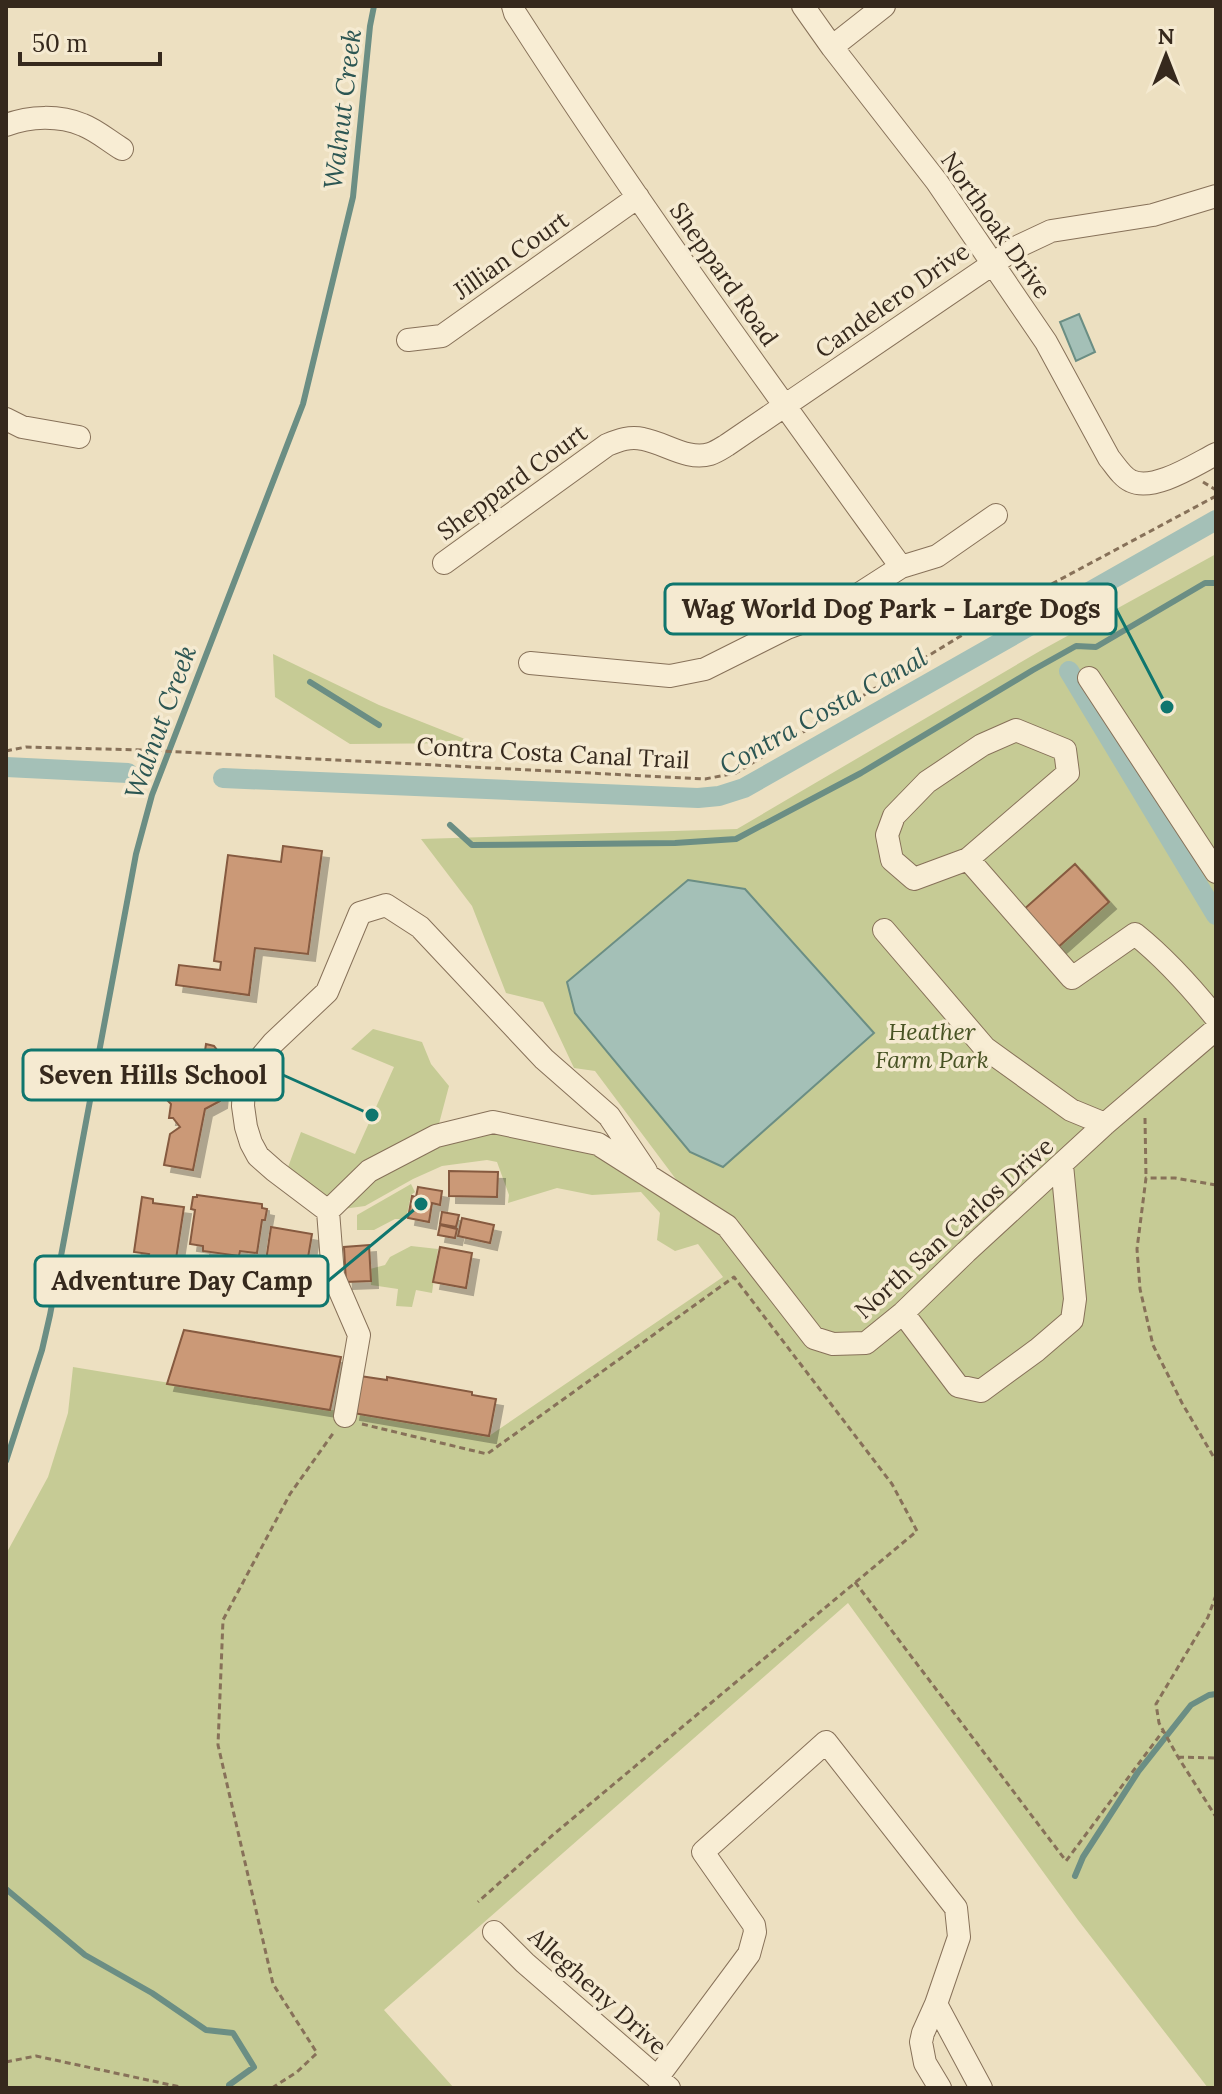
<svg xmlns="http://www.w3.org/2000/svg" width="1222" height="2094" viewBox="0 0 1222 2094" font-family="Lora,serif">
	<defs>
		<filter id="shadow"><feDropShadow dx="7" dy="7" stdDeviation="0" flood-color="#0004"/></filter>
	</defs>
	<rect width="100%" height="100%" fill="#ede0c1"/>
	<!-- green -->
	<path fill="#c6cb95" d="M 1216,554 L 1216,2088 L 1208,2088 L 1078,1920 L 848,1603 L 384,2010 L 454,2088 L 6,2088 L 6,1554 L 48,1477 L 68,1413 L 73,1367 L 489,1436 L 723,1277 L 698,1244 L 675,1251 L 657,1240 L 660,1213 L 641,1192 L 592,1195 L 557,1188 L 508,1203 L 509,1195 L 497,1162 L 487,1160 L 442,1166 L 413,1179 L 365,1206 L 328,1211 L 284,1178 L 301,1132 L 355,1154 L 394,1067 L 351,1049 L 373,1029 L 422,1042 L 431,1064 L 449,1086 L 436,1135 L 493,1122 L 598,1144 L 681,1186 L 595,1071 L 574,1068 L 543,1002 L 506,993 L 472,906 L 421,839 L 737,829 L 1040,651 Z
		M 273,654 L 379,705 L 475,743 L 350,744 L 275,697 Z
		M 411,1184 L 415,1192 L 411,1195 L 406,1219 L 395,1219 L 374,1230 L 357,1230 L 357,1215 Z
		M 411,1246 L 438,1249 L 432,1293 L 416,1290 L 412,1307 L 396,1306 L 398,1289 L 371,1285 L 370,1269 L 385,1265 L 390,1257 Z"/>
	<!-- water -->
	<path fill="#a4c0b7" stroke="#6b8e84" stroke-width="2" d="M 1079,314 L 1095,352 L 1076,361 L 1060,322 Z
		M 688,880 L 745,889 L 874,1033 L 723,1167 L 690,1152 L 575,1013 L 567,982 Z"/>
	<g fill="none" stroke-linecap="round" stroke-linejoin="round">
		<!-- stream -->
		<path stroke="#6b8e84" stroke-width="6" d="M 310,682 L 379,725
			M 450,825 L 472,845 L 675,843 L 736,839 L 861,773 L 1033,670 L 1076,646 L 1096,647 L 1205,583 L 1216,583
			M 6,1461 L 42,1350 L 50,1315 L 136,854 L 152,795 L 303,404 L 353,197 L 370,26 L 374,6
			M 1075,1876 L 1083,1857 L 1138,1772 L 1191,1705 L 1209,1695 L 1216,1694
			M 6,1889 L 85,1955 L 152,1993 L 206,2030 L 233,2033 L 254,2067 L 229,2085 L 229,2088"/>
		<!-- canal -->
		<path stroke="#a4c0b7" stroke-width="20" d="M 1069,671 L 1216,915
			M 6,767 L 128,773
			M 223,778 L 698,798 L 719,796 L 744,788 L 1216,520"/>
	</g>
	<!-- building -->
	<path fill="#cb9977" stroke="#865a3f" stroke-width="2" filter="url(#shadow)" d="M 283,846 L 322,851 L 308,954 L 255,948 L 249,995 L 176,985 L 179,965 L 220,970 L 221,962 L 214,961 L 228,855 L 281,862 Z
		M 1075,864 L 1109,902 L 1056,949 L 1022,911 Z
		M 206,1044 L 214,1046 L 220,1054 L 216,1071 L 223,1072 L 220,1101 L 205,1109 L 193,1170 L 164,1165 L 170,1134 L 180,1127 L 173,1118 L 169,1118 L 171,1104 L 167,1100 L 166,1095 L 177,1096 L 183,1068 L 186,1068 L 191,1050 L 205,1051 Z
		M 449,1171 L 498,1172 L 497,1197 L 449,1196 Z
		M 418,1187 L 442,1191 L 440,1205 L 432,1203 L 429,1222 L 408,1218 L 412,1196 L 416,1197 Z
		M 197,1195 L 262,1204 L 262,1208 L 267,1209 L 265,1220 L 262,1220 L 257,1253 L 240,1251 L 239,1256 L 203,1251 L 203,1246 L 190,1244 L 195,1210 L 191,1209 L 193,1197 L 197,1197 Z
		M 142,1197 L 153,1199 L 153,1203 L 184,1207 L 176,1259 L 168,1258 L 168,1261 L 148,1258 L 149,1254 L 134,1252 Z
		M 442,1212 L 459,1215 L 456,1227 L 440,1224 Z
		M 462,1218 L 494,1225 L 490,1243 L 458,1236 Z
		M 440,1225 L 457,1229 L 455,1238 L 438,1235 Z
		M 271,1227 L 312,1234 L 303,1287 L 263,1281 Z
		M 369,1245 L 371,1281 L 346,1282 L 344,1247 Z
		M 440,1247 L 472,1253 L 466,1288 L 433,1282 Z
		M 184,1330 L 341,1357 L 330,1410 L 167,1384 Z
		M 360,1376 L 387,1380 L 387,1377 L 472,1392 L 472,1395 L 496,1399 L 489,1436 L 353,1413 Z"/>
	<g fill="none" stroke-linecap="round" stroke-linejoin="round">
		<!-- minor casing -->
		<g stroke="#877159" stroke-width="24">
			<path id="minor" d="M 513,6 L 515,13 C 636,202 769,384 901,567
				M 803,6 L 832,47 L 937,182 L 1046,342 L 1109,458 C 1115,465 1122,477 1131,481 C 1154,492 1196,464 1216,454
				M 832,47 L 884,6
				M 6,125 C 30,116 59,115 83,125 C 96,130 109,141 122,149
				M 408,340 L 442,336 L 638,197
				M 6,419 L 22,427 L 79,437
				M 444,563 L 607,445 C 619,440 630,436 643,439 C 665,443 688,461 710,454 C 716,452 722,448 727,445 L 1019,246 L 1051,231 L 1153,215 L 1216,196
				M 530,663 L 670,676 L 705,669 L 787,628 L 831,612 L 901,567 L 937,556 L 996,515
				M 1089,678 L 1216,872
				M 1016,730 L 1065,750 L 1068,773 L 968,859 L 914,879 L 892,860 L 887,835 L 894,816 L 927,782 L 982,745 Z
				M 968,859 L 1072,978 L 1135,934 C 1165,958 1192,988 1216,1018
				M 884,930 L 985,1048 L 1071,1110 L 1105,1124
				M 328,1211 L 275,1171 L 258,1156 L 251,1143 L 246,1127 L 243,1106 L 244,1086 L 252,1068 L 273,1043 L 327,992 L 360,913 L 386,905 L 420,927 L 544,1059 L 609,1116 L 646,1171
				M 903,1313 L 958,1386 L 981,1391 L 1037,1350 L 1072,1320 L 1075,1299 L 1062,1165
				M 345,1416 L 359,1335 L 333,1275 L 328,1211 L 369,1171 L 436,1136 L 493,1122 L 598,1144 L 727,1226 L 814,1338 L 833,1344 L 866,1343 L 903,1313 L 966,1252 L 1105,1124 L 1216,1029
				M 494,1932 L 525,1963 L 669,2088
				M 936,2004 L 981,2088
				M 657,2078 L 749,1954 L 755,1932 L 754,1925 L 703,1852 L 826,1742 L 956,1908 L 959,1937 L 936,2004 L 923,2033 L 921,2042 L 925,2063 L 940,2088"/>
		</g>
		<!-- path -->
		<path stroke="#877159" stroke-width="3" stroke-dasharray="6 4" stroke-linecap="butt" d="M 1203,482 L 1216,490
			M 915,585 L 939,614 L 1002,610
			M 6,751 L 26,747 L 143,750 L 705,779 L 736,773 L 1005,609 L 1216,496
			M 1145,1118 L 1146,1178
			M 1216,1185 L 1175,1178 L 1146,1178 L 1137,1249 L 1140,1289 L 1153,1345 L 1182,1403 L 1216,1461
			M 362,1424 L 487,1454 L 734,1277 L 892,1484 L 917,1531 L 554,1834 L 478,1902
			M 855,1582 L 1066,1861 L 1163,1731
			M 1216,1595 L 1208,1617 L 1156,1704 L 1159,1723 L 1178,1757 L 1216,1817
			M 1178,1757 L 1216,1758
			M 6,2062 L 36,2056 L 185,2088
			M 272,2088 L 297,2072 L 317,2053 L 273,1984 L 218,1745 L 223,1620 L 290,1494 L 334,1432"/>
		<!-- minor -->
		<use href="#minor" stroke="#f8edd4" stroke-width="22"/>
	</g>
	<g text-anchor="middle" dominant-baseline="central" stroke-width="7" stroke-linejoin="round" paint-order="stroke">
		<!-- street labels -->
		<g font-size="24" fill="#36291d" stroke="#f5ead1">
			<text transform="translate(996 225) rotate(55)">Northoak Drive</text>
			<text transform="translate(511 255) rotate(-35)">Jillian Court</text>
			<text transform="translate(724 274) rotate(55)">Sheppard Road</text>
			<text transform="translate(892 300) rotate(-35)">Candelero Drive</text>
			<text transform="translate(512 482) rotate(-36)">Sheppard Court</text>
			<text transform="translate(553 753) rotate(3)">Contra Costa Canal Trail</text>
			<text transform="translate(954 1228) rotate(-42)">North San Carlos Drive</text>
			<text transform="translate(598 1991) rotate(42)">Allegheny Drive</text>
		</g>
		<!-- park labels -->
		<g font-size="24" font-style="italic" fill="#485324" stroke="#f5ead1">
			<text x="932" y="1031">Heather<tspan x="932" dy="28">Farm Park</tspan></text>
		</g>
		<!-- water labels -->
		<g font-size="26" font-style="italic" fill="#2c5653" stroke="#f5ead1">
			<text transform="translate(342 109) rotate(-83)">Walnut Creek</text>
			<text transform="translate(823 711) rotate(-29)">Contra Costa Canal</text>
			<text transform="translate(160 722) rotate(-70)">Walnut Creek</text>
		</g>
	</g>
	<!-- callouts -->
	<path fill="none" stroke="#0f766e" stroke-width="3" d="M1167 707L1116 609M372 1115L283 1075M421 1204L328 1281"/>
	<g fill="#0f766e" stroke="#f5ead1" stroke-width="3">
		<circle cx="1167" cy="707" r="8"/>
		<circle cx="372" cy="1115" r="8"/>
		<circle cx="421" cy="1204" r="8"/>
	</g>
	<g fill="#f5ead1" stroke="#0f766e" stroke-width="3">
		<rect x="665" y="584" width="451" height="50" rx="8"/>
		<rect x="23" y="1050" width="260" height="50" rx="8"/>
		<rect x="35" y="1256" width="293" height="50" rx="8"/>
	</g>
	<g font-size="26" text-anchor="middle" font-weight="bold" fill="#36291d">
		<text x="891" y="618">Wag World Dog Park - Large Dogs</text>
		<text x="153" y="1084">Seven Hills School</text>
		<text x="182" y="1290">Adventure Day Camp</text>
	</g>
	<!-- border -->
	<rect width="1222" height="2094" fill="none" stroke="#36291d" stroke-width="16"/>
	<!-- north arrow -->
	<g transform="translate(1166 56)" stroke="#f5ead1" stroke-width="6" paint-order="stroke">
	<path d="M0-6L14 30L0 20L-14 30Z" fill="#36291d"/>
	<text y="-12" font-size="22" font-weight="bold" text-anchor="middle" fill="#36291d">N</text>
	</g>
	<!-- scale -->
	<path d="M20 52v12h140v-12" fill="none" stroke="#36291d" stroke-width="4"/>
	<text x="32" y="52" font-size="24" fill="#36291d" stroke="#f5ead1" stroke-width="6" paint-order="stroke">50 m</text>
</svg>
